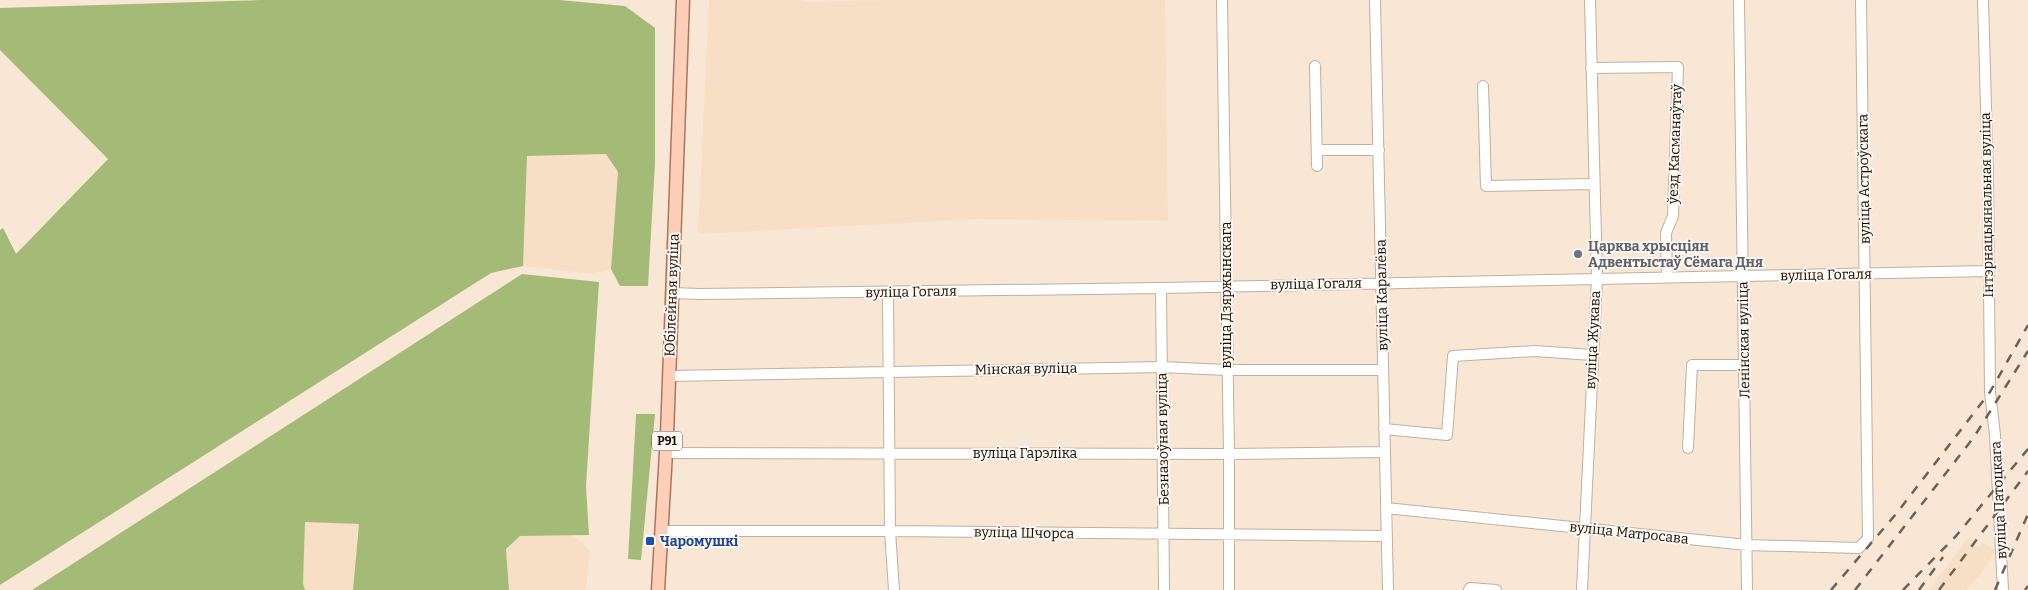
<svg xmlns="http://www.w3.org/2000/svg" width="2028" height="590" viewBox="0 0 2028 590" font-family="Bitter,serif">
	<rect width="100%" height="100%" fill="#f9e7d5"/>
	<!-- built -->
	<path fill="#f7dfc6" d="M 709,0 L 800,0 L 806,2 L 889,0 L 1165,0 L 1168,221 L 979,219 L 698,234 Z
		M 606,154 L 619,172 L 611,269 L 593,274 L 523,266 L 526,156 Z
		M 305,522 L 359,524 L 353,590 L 305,590 L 303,584 Z
		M 572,535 L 590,550 L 586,590 L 509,590 L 506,549 L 520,536 Z
		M 1968,538 L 1979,547 L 1983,542 L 1996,551 L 1981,574 L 1966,590 L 1929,590 Z"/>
	<!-- forest -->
	<path fill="#a4bb77" d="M 262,0 L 559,0 L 625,6 L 655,28 L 655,163 L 648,286 L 620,286 L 611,269 L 618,172 L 606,154 L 527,156 L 523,266 L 491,273 L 0,585 L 0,230 L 3,228 L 16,254 L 108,159 L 0,50 L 0,8 Z
		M 522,274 L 599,282 L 586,486 L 589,535 L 520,536 L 506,549 L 509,590 L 353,590 L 359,524 L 305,522 L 303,584 L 305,590 L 32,590 Z
		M 636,414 L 655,414 L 641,560 L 628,559 Z"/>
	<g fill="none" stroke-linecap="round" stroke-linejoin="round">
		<!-- minor casing -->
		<g stroke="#c0b09e" stroke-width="12">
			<path id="minor" d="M 1222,0 L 1229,454 L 1229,590
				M 1375,0 L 1388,590
				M 1739,0 L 1747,590
				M 1983,0 L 1988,178 L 1990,392 L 1995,435 L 2003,590
				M 1315,66 L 1317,166
				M 1591,68 L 1678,67 L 1673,216 L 1666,233 L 1667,276
				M 1483,86 L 1486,186 L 1593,184
				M 1317,150 L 1379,150
				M 1161,288 L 1164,590
				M 888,292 L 890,531 L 894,590
				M 673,293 L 699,294 L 1161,288 L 1988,271
				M 670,376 L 1162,367 L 1226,370 L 1383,370
				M 1384,429 L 1447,435 L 1453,356 L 1535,351 L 1592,355
				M 1688,448 L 1692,365 L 1745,365
				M 666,453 L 1229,454 L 1384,452
				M 1386,508 L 1747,545 L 1859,548 L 1868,538 L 1861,0
				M 661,531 L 890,531 L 1387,536
				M 1469,590 L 1470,588 L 1496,590
				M 1582,590 L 1597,278 L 1590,0"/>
		</g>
		<!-- major casing -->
		<g stroke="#ab765b" stroke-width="15">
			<path id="major" d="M 658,590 L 667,435 L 683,0"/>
		</g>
		<!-- minor -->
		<use href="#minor" stroke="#fff" stroke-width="10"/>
		<!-- major -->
		<use href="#major" stroke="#fdceb8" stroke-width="12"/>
		<!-- rail -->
		<path stroke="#6b6156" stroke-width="2.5" stroke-dasharray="9 9" stroke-linecap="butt" d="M 1831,590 L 1896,514 L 1990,392 L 2028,325
			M 1855,590 L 1974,437 L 2028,351
			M 1903,590 L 1956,536 L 2028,449
			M 1919,590 L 1943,557
			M 1939,590 L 2028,471
			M 1995,590 L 2028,514
			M 2025,590 L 2028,586"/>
	</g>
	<!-- markers -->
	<circle fill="#6b7280" stroke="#fef7ef" stroke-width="2" cx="1578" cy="254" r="5"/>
	<rect fill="#1a4fb4" stroke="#fef7ef" stroke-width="2" x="645" y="536" width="10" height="10" rx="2.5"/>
	<g text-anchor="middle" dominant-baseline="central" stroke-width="4" stroke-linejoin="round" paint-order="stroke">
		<!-- shield labels -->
		<rect fill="#fef7ef" stroke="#5a544d" stroke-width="1" x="652" y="431.5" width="30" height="19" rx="4"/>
		<g font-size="12" font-weight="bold" fill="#140e08">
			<text x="667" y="441">Р91</text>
		</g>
		<!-- street labels -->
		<g font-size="14" fill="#140e08" stroke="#fef7ef">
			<text transform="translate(1675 144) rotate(-88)">ўезд Касманаўтаў</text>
			<text transform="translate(1864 179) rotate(-91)">вуліца Астроўскага</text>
			<text transform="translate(1987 205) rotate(-91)">Інтэрнацыянальная вуліца</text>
			<text transform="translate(1826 275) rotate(-1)">вуліца Гогаля</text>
			<text transform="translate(1316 284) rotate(-1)">вуліца Гогаля</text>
			<text transform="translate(911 292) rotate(-1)">вуліца Гогаля</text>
			<text transform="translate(672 295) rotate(-88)">Юбілейная вуліца</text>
			<text transform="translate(1226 295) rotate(-90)">вуліца Дзяржынскага</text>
			<text transform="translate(1382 295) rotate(-91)">вуліца Каралёва</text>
			<text transform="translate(1593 340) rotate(-87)">вуліца Жукава</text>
			<text transform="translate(1744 340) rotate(-91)">Ленінская вуліца</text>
			<text transform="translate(1026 369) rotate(-1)">Мінская вуліца</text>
			<text transform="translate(1163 439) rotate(-91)">Безназоўная вуліца</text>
			<text x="1025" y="453">вуліца Гарэліка</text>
			<text transform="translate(1999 500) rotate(-93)">вуліца Патоцкага</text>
			<text transform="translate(1024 533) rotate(1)">вуліца Шчорса</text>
			<text transform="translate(1629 533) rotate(6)">вуліца Матросава</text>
		</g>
		<!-- worship labels -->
		<g font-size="14" font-weight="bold" fill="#5b616d" stroke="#fef7ef" text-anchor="start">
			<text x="1588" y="246">Царква хрысціян<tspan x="1588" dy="16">Адвентыстаў Сёмага Дня</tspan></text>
		</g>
		<!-- transit labels -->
		<g font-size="14" font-weight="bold" fill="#164399" stroke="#fef7ef" text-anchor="start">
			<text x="660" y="541">Чаромушкі</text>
		</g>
	</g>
</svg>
